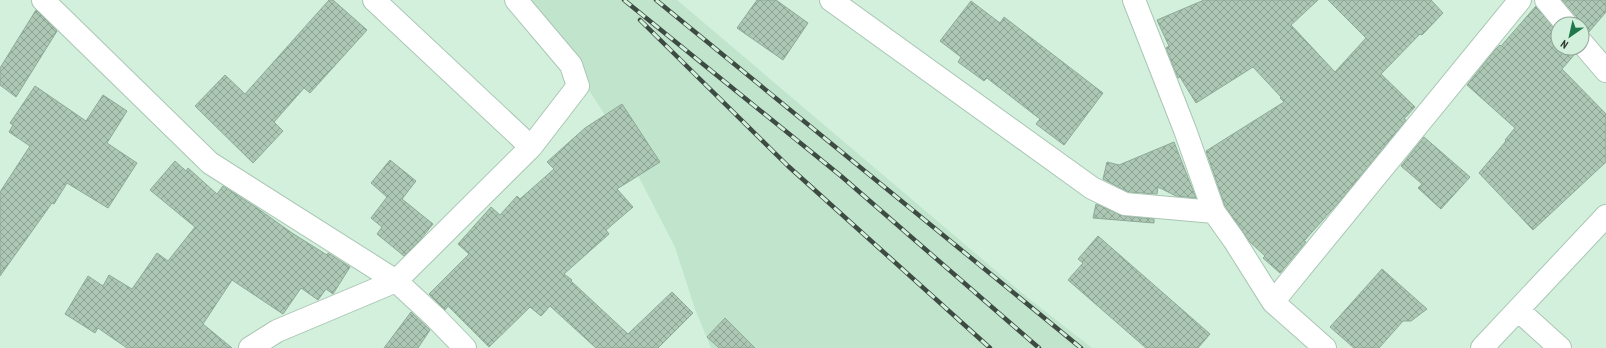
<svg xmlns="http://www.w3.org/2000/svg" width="1606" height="348" viewBox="0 0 1606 348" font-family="'PT Sans Narrow',sans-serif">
	<defs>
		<pattern id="building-cross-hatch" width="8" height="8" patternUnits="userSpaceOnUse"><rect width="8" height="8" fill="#acc8b5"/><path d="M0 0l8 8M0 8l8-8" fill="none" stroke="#8ca394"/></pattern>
	</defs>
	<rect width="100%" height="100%" fill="#d2f0dc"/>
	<!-- built -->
	<path fill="#c0e4cc" d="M 527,0 L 677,0 L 1028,298 L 1092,348 L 711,348 L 695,309 L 675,247 L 613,127 L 554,37 Z"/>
	<!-- building -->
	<path fill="url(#building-cross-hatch)" stroke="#8eaa97" d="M 329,0 L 333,0 L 367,30 L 310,93 L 304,88 L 274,122 L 283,131 L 253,163 L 195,106 L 225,75 L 245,94 Z
		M 757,0 L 776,0 L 808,23 L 783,60 L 737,28 Z
		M 1204,0 L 1318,0 L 1291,25 L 1335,72 L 1366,38 L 1328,0 L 1431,0 L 1443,13 L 1422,35 L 1420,34 L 1381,74 L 1415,107 L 1404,119 L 1406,120 L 1339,202 L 1304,241 L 1306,242 L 1280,273 L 1263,258 L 1265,256 L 1250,242 L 1225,206 L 1206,151 L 1284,102 L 1280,98 L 1281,97 L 1253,67 L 1196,103 L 1180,77 L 1178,78 L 1166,48 L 1169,46 L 1157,20 Z
		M 1562,0 L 1606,0 L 1606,12 L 1588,33 L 1582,31 L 1582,24 L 1578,24 L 1576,16 Z
		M 971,1 L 1000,23 L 1004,17 L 1103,93 L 1064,145 L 1036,124 L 1040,119 L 987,78 L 984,81 L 958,62 L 961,57 L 940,41 Z
		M 1536,6 L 1558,33 L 1558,48 L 1571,48 L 1575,54 L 1562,69 L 1606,114 L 1606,162 L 1533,230 L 1479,173 L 1506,141 L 1505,140 L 1515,128 L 1467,85 L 1495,50 L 1500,45 L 1501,46 Z
		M 36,10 L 57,31 L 16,97 L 0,85 L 0,68 Z
		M 35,86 L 86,121 L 103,95 L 127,111 L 107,143 L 137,163 L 108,208 L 67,183 L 54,204 L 52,203 L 0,276 L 0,192 L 30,146 L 9,132 L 13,125 L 10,123 Z
		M 622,104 L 660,162 L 617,189 L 633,207 L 606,230 L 609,234 L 564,274 L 572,280 L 571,281 L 628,334 L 672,292 L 693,313 L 658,348 L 596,348 L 550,306 L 541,316 L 530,307 L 489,347 L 448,306 L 445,310 L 429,294 L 469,254 L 458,244 L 491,207 L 500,215 L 517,196 L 520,199 L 554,169 L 547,162 L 585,128 Z
		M 1424,137 L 1470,177 L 1441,209 L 1418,188 L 1422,184 L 1401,166 Z
		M 1174,142 L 1196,198 L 1176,196 L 1158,187 L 1157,194 L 1128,192 L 1103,179 L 1107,162 L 1119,165 Z
		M 390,160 L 416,181 L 402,199 L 433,224 L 420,240 L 404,256 L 377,234 L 382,227 L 371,218 L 387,197 L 371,183 Z
		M 175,161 L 186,171 L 188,168 L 217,194 L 223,186 L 257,208 L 292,233 L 327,255 L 328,253 L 350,267 L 333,294 L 326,289 L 318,300 L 301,288 L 283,314 L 232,280 L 203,324 L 232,348 L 127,348 L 98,328 L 95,333 L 65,314 L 88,276 L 103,286 L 109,275 L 132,289 L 157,253 L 168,261 L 195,227 L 150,190 Z
		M 1096,204 L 1124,216 L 1154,219 L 1154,223 L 1093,218 Z
		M 1098,236 L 1210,334 L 1198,348 L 1146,348 L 1068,280 L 1083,263 L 1078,259 Z
		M 1382,269 L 1427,309 L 1411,321 L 1403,321 L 1379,348 L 1354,348 L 1330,327 Z
		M 411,312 L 430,330 L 418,348 L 384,348 Z
		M 725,318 L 755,348 L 719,348 L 707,337 Z"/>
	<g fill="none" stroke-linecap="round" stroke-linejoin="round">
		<!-- street casing -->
		<g stroke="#aac6b4" stroke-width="24">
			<path id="street" d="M 43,0 L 210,163 L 396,281 L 435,317 L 465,348
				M 374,0 L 531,147
				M 831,0 L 1092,188 L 1125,204 L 1214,212
				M 1134,0 L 1185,130 L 1214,212 L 1234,240 L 1273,302 L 1325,348
				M 1546,0 L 1566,24
				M 1582,43 L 1606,71
				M 1273,302 L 1520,0
				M 1518,310 L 1560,348
				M 250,348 L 277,331 L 396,281 L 531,147 L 578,86 L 571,65 L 516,0
				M 1482,348 L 1606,216"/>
		</g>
		<!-- street -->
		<use href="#street" stroke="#fff" stroke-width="22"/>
		<!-- rail casing -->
		<g stroke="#3e4b42" stroke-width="4.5">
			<path id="rail" d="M 624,0 L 841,176 L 1039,348
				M 656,0 L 1081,348
				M 640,20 L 788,166 L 990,348"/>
		</g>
		<!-- rail -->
		<use href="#rail" stroke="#d2f0dc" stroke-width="3" stroke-dasharray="9" stroke-linecap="butt"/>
	</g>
	<!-- north arrow -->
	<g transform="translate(1570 36) rotate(214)"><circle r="19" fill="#d2f0dc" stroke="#90a697"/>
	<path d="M0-3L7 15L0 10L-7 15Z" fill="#1f774a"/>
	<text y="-6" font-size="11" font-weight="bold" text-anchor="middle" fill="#2d3830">N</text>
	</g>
</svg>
